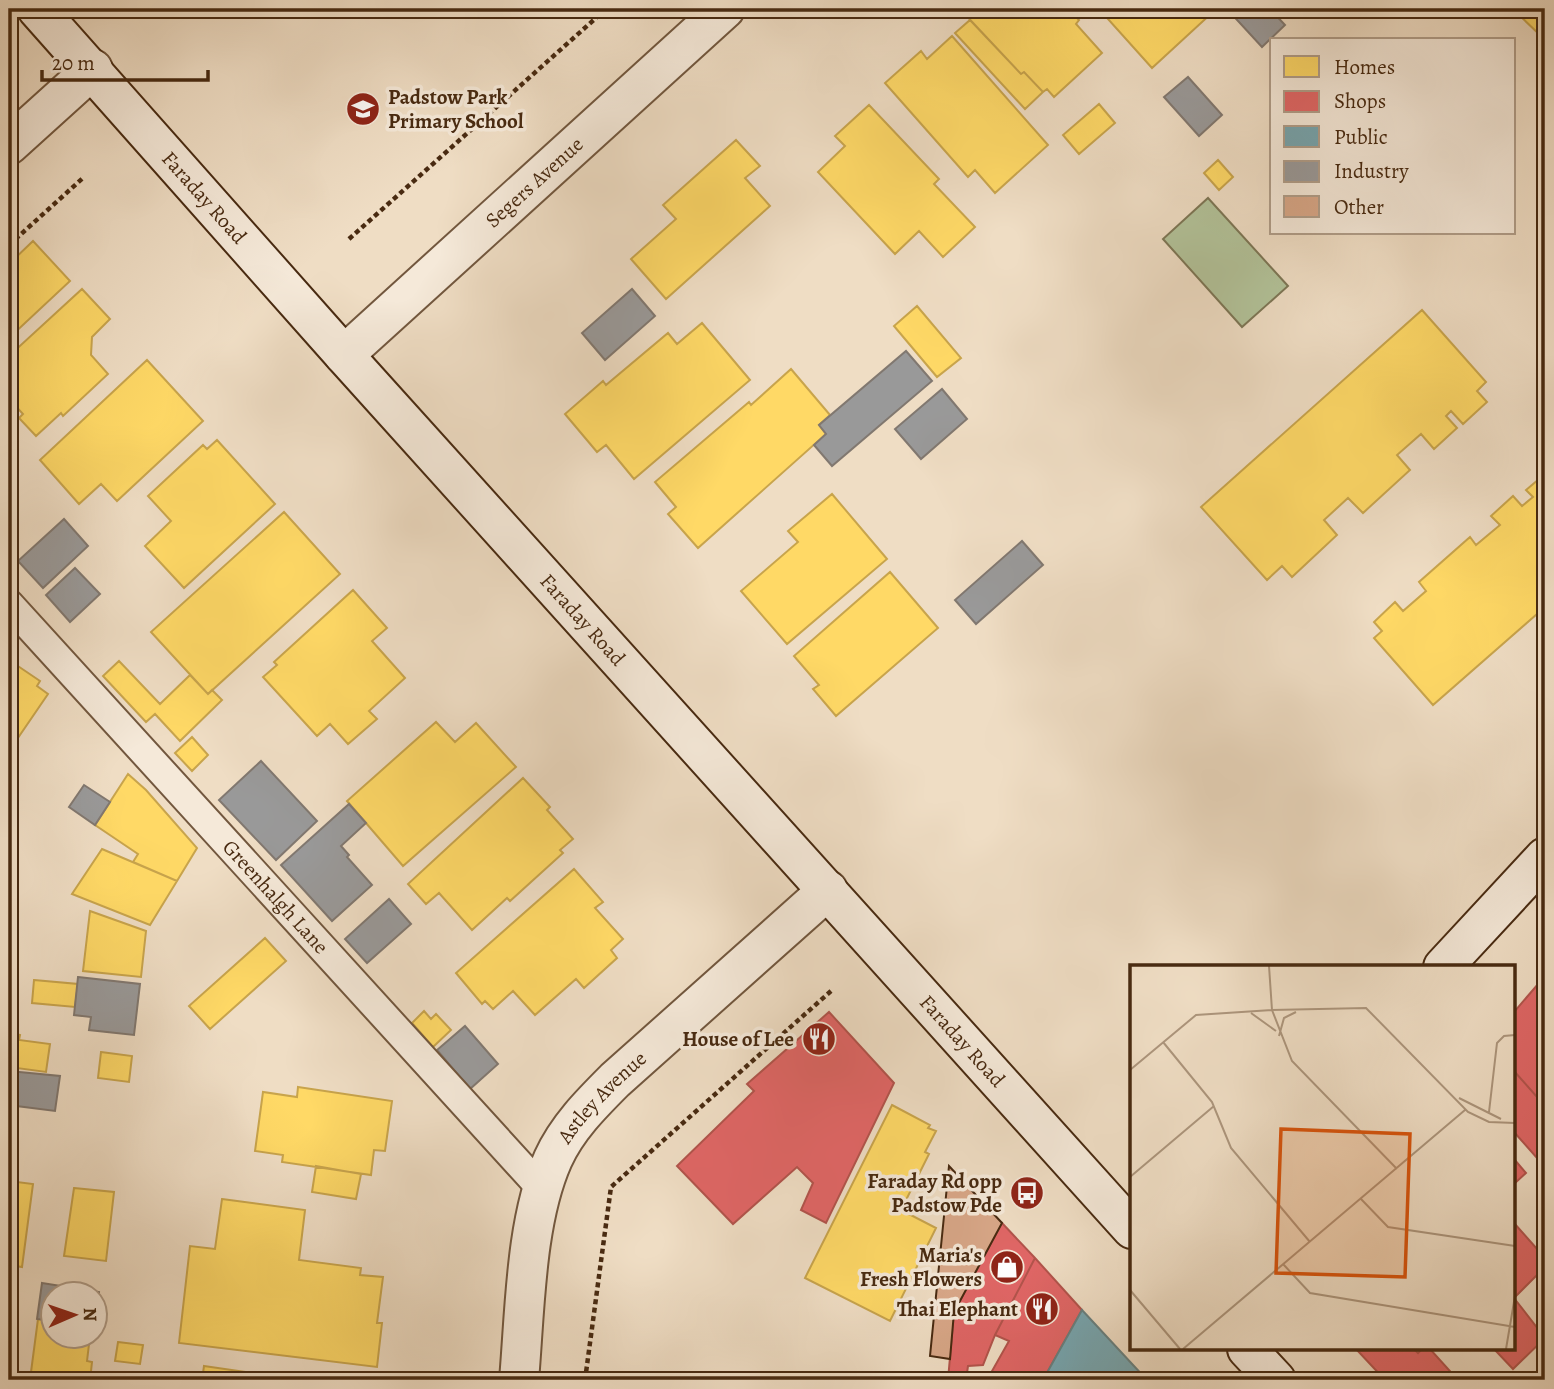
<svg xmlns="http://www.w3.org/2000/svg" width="1554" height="1389" viewBox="0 0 1554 1389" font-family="Alegreya,serif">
	<rect width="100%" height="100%" fill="#efddc4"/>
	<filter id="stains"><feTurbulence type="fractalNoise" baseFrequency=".00286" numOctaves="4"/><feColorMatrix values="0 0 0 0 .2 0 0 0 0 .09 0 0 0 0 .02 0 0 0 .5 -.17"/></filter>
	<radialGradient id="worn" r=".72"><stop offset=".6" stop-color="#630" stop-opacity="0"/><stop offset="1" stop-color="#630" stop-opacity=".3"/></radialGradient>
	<!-- green -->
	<path fill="#b2c299" stroke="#7d7655" stroke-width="2" d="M 1208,198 L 1288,286 L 1242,327 L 1163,239 Z"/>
	<!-- homes -->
	<path fill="#ffd966" stroke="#c8a44c" stroke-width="2" d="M 960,9 L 1069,9 L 1079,20 L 1076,24 L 1102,53 L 1054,97 L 1047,89 L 1043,92 L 1024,72 L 1021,74 Z
		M 1099,9 L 1212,9 L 1214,11 L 1152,68 Z
		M 1521,9 L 1545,9 L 1545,40 L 1517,13 Z
		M 970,20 L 1021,74 L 1024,72 L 1043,92 L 1025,109 L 955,33 Z
		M 952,36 L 1048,145 L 995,193 L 975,170 L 968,177 L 885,83 L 921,51 L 927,59 Z
		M 1099,104 L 1115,123 L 1079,154 L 1063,135 Z
		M 869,105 L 939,179 L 934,184 L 975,227 L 943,257 L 919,231 L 895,254 L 818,172 L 845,146 L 835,136 Z
		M 736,140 L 760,166 L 745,178 L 770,206 L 666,299 L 631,259 L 676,219 L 663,205 Z
		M 1218,160 L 1233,177 L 1219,190 L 1204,173 Z
		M 33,241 L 70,281 L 9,338 L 9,264 Z
		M 82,289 L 110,319 L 92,337 L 91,355 L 108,374 L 63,416 L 61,413 L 36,436 L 19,418 L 23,414 L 9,399 L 9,383 L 11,380 L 9,377 L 9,363 L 13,359 L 10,355 Z
		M 917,306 L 961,358 L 937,377 L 894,326 Z
		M 1422,310 L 1486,382 L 1477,391 L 1487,402 L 1463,424 L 1451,411 L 1446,416 L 1457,428 L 1434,449 L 1421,434 L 1397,455 L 1410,470 L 1363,513 L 1348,498 L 1324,520 L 1337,535 L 1292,577 L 1282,566 L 1267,580 L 1201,507 Z
		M 702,323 L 750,380 L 634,479 L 606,445 L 597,452 L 565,414 L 603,381 L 606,385 L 668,333 L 677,344 Z
		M 147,360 L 203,421 L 117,501 L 101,484 L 79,504 L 40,460 Z
		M 791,369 L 830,415 L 819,425 L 826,434 L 698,548 L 668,514 L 676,507 L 655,482 L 749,402 L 751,405 Z
		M 217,440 L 275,504 L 184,588 L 145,546 L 171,521 L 148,496 L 203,445 L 207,449 Z
		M 1545,474 L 1545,607 L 1433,705 L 1374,638 L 1382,631 L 1374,622 L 1395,602 L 1403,611 L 1426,591 L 1419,582 L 1470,537 L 1476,545 L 1500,525 L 1491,516 L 1513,496 L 1522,506 L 1533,497 L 1526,490 Z
		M 832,494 L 887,559 L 787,644 L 741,591 L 798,542 L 788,531 Z
		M 284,512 L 340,574 L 208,694 L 151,632 Z
		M 890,572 L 938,628 L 836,716 L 813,689 L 819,685 L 794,656 Z
		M 353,590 L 387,628 L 372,641 L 405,678 L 369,711 L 377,719 L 348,744 L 330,724 L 317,736 L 263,677 L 277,665 L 274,662 Z
		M 9,660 L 40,681 L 37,686 L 48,694 L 9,751 Z
		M 119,661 L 160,704 L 190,675 L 208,694 L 212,690 L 222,700 L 180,741 L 155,714 L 146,722 L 103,676 Z
		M 436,722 L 455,742 L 476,723 L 516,767 L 403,866 L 347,801 Z
		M 192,737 L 208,755 L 192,771 L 175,753 Z
		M 128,774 L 146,790 L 197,848 L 177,881 L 133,862 L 138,854 L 95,825 Z
		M 523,778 L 550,807 L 547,810 L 573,839 L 560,850 L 563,853 L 510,901 L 507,898 L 472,930 L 439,893 L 426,904 L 408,884 Z
		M 102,849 L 177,881 L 150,925 L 72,894 Z
		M 574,869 L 603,902 L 595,908 L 623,939 L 611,950 L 617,958 L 584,988 L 576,979 L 535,1015 L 513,991 L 493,1009 L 485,1001 L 482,1004 L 456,973 Z
		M 9,911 L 18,912 L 12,961 L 9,961 Z
		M 90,911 L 146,931 L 141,977 L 83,971 Z
		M 265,938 L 286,961 L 210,1029 L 189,1006 Z
		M 34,980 L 78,984 L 75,1007 L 32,1003 Z
		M 424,1011 L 431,1019 L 436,1014 L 451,1030 L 433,1047 L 412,1023 Z
		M 9,1030 L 12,1030 L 12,1033 L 20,1035 L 19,1040 L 50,1044 L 46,1072 L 9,1067 Z
		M 101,1052 L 132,1056 L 129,1082 L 98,1078 Z
		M 298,1087 L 392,1101 L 385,1151 L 374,1150 L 371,1175 L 282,1162 L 283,1155 L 255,1151 L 263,1092 L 297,1097 Z
		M 892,1105 L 930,1125 L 928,1128 L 936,1131 L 925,1152 L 929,1154 L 901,1210 L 936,1228 L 890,1321 L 805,1278 Z
		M 316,1166 L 361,1174 L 356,1199 L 312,1192 Z
		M 9,1181 L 33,1184 L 22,1267 L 9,1265 Z
		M 74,1188 L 114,1192 L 106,1261 L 64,1256 Z
		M 222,1199 L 305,1210 L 299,1260 L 361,1268 L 360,1275 L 383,1277 L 377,1323 L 382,1323 L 377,1367 L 179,1343 L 190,1246 L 215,1249 Z
		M 38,1319 L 52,1321 L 52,1336 L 90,1336 L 87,1361 L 92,1362 L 90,1380 L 31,1372 Z
		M 118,1342 L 143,1345 L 140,1364 L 115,1361 Z
		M 204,1366 L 267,1375 L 266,1380 L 202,1380 Z"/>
	<!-- shops -->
	<path fill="#e06666" stroke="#b2544c" stroke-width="2" d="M 1545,976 L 1545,1106 L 1514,1071 L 1514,1012 Z
		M 829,1012 L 894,1083 L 826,1223 L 801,1210 L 813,1183 L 797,1167 L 733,1224 L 677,1166 L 754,1091 L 747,1084 Z
		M 1514,1071 L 1545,1106 L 1545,1167 L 1514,1132 Z
		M 1514,1159 L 1526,1173 L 1514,1184 Z
		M 1002,1223 L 1035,1258 L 995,1335 L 983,1365 L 968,1366 L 966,1380 L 948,1380 L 954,1312 Z
		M 1514,1223 L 1545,1258 L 1545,1267 L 1514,1298 L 1545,1338 L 1513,1369 L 1494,1349 L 1514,1349 Z
		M 1035,1258 L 1082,1310 L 1043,1380 L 987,1380 L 1009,1341 L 995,1335 Z
		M 1356,1349 L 1414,1349 L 1418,1353 L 1422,1349 L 1430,1349 L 1458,1380 L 1385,1380 Z"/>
	<!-- public -->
	<path fill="#76a5af" stroke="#688080" stroke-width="2" d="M 1082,1310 L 1147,1380 L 1043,1380 Z"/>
	<!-- industry -->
	<path fill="#999" stroke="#817870" stroke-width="2" d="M 1227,9 L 1270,9 L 1285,25 L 1262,47 Z
		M 1188,77 L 1222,115 L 1199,136 L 1164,97 Z
		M 632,289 L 655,316 L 605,360 L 582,333 Z
		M 906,351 L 932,381 L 832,466 L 814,445 L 826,434 L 819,425 Z
		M 942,389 L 967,419 L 921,459 L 895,429 Z
		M 64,519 L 88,546 L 43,588 L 18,561 Z
		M 1022,541 L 1043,565 L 976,624 L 955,600 Z
		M 75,568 L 100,594 L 70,622 L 46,595 Z
		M 261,761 L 317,821 L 276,860 L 219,800 Z
		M 84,785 L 110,802 L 95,825 L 69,807 Z
		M 349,804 L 366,823 L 341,846 L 349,855 L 347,857 L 372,885 L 332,921 L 281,865 Z
		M 389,899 L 411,924 L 367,963 L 345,939 Z
		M 78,977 L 140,984 L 134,1035 L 89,1030 L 91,1017 L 74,1015 Z
		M 465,1026 L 498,1064 L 470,1089 L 437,1050 Z
		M 9,1071 L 60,1076 L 55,1111 L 9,1105 Z
		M 42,1283 L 99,1292 L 95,1327 L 94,1294 L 52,1294 L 52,1321 L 37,1319 Z"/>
	<!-- building -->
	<path fill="#d8a788" stroke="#482a11" stroke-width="2" d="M 949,1166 L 1002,1223 L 954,1312 L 950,1359 L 930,1356 Z"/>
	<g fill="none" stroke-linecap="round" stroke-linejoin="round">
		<!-- lane casing -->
		<g stroke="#72573e" stroke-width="32">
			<g id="lane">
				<path id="s1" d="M 9,604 L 542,1189"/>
			</g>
		</g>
		<!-- street casing -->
		<g stroke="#72573e" stroke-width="42">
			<g id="street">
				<path d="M 9,145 L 93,69"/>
				<path id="s2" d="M 344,355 L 725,9"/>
				<path id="s3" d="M 519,1380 C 525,1312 525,1222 553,1159 C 567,1128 591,1104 615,1080 L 828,890"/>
			</g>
		</g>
		<!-- secondary casing -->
		<g stroke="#482a11" stroke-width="42">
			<g id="secondary">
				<path id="s4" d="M 37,9 L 344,355 L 1132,1229"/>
				<path d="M 1443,967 L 1545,857"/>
				<path d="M 1247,1349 L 1276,1380"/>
			</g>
		</g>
		<!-- path -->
		<path stroke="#482a11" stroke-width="4.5" stroke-dasharray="5 3.5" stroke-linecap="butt" d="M 349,239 L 606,9
			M 9,245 L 84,177
			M 585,1380 L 611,1187 L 831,991"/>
		<!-- lane -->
		<use href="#lane" stroke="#f5e9d9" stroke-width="28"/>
		<!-- street -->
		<use href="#street" stroke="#f5e9d9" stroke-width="38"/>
		<!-- secondary -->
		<use href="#secondary" stroke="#f5e9d9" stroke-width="38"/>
	</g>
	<!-- icons -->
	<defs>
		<g id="school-disc" transform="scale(1.75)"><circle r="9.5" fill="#8f2418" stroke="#f5e9d9"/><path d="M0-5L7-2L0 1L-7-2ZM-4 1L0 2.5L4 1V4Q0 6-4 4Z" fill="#fff"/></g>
		<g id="restaurant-disc" transform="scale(1.75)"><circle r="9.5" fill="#8f2418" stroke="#f5e9d9"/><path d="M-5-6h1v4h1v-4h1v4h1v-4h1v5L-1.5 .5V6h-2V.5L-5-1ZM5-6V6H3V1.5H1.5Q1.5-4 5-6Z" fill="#fff"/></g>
		<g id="bus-disc" transform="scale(1.75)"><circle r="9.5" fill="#8f2418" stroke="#f5e9d9"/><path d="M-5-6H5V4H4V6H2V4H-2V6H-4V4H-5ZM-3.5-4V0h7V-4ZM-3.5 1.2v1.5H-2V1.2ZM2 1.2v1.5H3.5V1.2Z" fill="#fff"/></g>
		<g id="shop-disc" transform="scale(1.75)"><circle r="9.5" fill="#8f2418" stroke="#f5e9d9"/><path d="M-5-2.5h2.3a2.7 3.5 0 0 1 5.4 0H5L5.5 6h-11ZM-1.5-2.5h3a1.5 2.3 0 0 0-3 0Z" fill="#fff"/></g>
	</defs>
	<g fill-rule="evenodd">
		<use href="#school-disc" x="363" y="109"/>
		<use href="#restaurant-disc" x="819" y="1039"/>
		<use href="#bus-disc" x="1027" y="1193"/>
		<use href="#shop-disc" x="1007" y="1267"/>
		<use href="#restaurant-disc" x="1042" y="1309"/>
	</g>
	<g text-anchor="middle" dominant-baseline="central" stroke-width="7" stroke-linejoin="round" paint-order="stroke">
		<!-- poi labels -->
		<g font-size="21" font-weight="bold" fill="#482a11" stroke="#f5e9d9" text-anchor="end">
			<text x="388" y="97" text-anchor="start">Padstow Park<tspan x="388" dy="24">Primary School</tspan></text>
			<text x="794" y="1039">House of Lee</text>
			<text x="1002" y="1181">Faraday Rd opp<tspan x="1002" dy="24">Padstow Pde</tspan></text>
			<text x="982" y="1255">Maria's<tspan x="982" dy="24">Fresh Flowers</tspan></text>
			<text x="1018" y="1309">Thai Elephant</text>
		</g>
		<!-- street labels -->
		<g font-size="21" fill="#482a11" stroke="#f5e9d9">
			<text stroke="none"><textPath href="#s2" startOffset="257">Segers Avenue</textPath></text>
			<text stroke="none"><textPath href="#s4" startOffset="252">Faraday Road</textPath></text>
			<text stroke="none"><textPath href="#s4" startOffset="819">Faraday Road</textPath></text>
			<text stroke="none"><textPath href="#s1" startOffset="396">Greenhalgh Lane</textPath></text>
			<text stroke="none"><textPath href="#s4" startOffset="1386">Faraday Road</textPath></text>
			<text stroke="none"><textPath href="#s3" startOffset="304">Astley Avenue</textPath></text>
		</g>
	</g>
	<!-- overview -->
	<g transform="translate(1130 965)">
		<rect width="385" height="385" fill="#efddc4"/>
		<path fill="none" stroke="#ac957c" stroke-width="2" d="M 139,1 L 142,45 L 236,43 L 338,147 L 359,157 L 385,158M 121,48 L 146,66M 149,71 L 154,53 L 166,47M 33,77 L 82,137 L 101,183 L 180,277M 0,105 L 66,50 L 142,45 L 162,96 L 267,204M 329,133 L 371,154M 359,147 L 367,78 L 374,71 L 385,70M 0,212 L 84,141M 231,234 L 258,262 L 385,281M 153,299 L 180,328 L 385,362M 0,325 L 50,384M 53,384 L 335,145M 376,384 L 385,331"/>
		<path fill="#d8540c" fill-opacity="0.15" stroke="#d8540c" stroke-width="3.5" d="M 151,164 L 280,169 L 275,312 L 146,308 Z"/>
		<rect width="385" height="385" fill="none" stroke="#482a11" stroke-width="3.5"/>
	</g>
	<!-- margin -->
	<rect width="1554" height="1389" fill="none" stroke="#efddc4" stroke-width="35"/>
	<rect x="10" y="10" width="1533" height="1368" fill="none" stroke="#482a11" stroke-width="3.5"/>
	<rect x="18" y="18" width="1519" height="1354" fill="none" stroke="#482a11" stroke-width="2"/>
	<!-- legend -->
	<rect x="1270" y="38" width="245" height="196" fill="#f5e9d9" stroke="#b09d89" stroke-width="2"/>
	<rect x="1284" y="56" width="35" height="21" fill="#ffd966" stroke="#b09d89" stroke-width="2"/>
	<text x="1334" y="74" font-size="21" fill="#482a11">Homes</text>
	<rect x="1284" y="91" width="35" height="21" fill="#e06666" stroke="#b09d89" stroke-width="2"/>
	<text x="1334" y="108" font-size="21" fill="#482a11">Shops</text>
	<rect x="1284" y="126" width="35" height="21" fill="#76a5af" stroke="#b09d89" stroke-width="2"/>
	<text x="1334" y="144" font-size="21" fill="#482a11">Public</text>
	<rect x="1284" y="161" width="35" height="21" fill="#999999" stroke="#b09d89" stroke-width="2"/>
	<text x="1334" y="178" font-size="21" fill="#482a11">Industry</text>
	<rect x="1284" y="196" width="35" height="21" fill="#d8a788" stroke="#b09d89" stroke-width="2"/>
	<text x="1334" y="214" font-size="21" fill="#482a11">Other</text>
	<!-- north arrow -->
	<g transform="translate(74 1315) rotate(88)"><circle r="33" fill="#f5e9d9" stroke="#b09d89" stroke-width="2"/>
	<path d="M0-5L12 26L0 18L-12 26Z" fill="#8f2418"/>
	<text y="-10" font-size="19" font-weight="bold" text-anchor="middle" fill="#482a11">N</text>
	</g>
	<!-- scale -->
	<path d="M42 70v10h166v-10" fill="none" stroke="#482a11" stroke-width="3.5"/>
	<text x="52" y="70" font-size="21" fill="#482a11" stroke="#f5e9d9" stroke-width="5" paint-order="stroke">20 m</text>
	<rect width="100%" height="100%" filter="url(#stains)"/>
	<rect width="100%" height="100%" fill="url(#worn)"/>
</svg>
